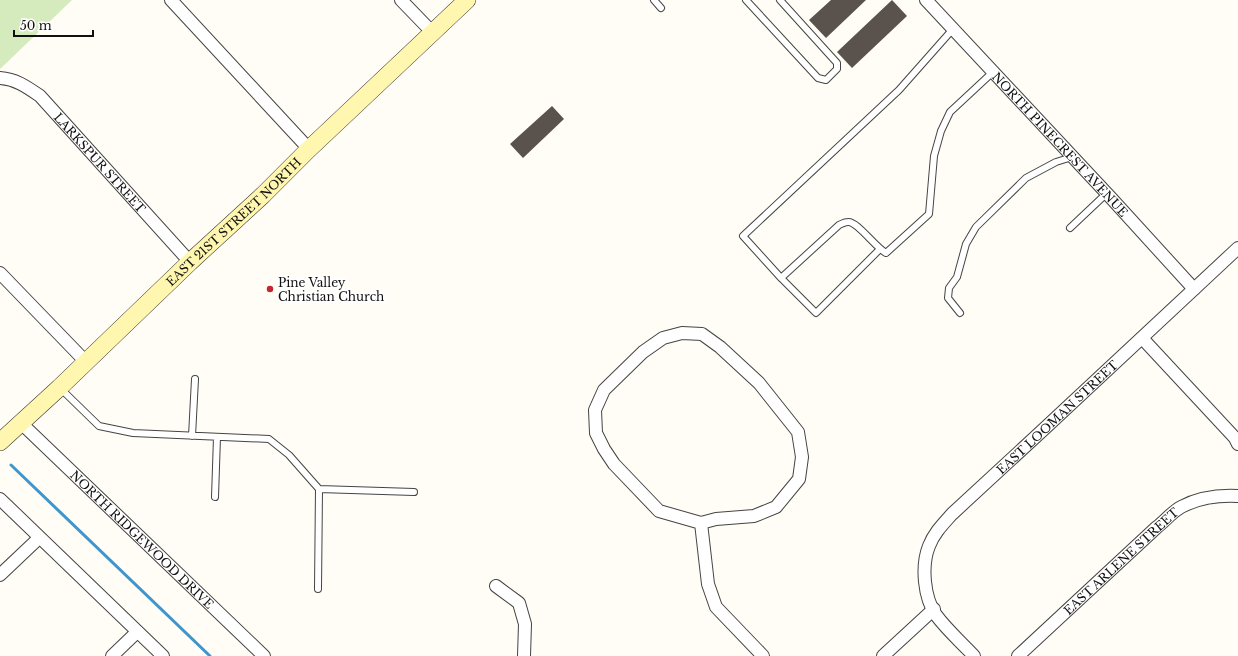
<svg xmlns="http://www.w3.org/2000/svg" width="1238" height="656" viewBox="0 0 1238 656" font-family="'Libre Baskerville',serif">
	<rect width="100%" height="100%" fill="#fffdf5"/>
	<!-- green -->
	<path fill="#d5ebbd" d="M 0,0 L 72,0 L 0,69 Z"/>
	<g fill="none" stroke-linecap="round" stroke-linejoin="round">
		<!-- stream -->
		<path stroke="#3f96cf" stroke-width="3" d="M 11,465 L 210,656"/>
	</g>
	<!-- building -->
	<path fill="#5a524d" d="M 831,0 L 866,0 L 826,38 L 809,20 Z
		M 892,0 L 907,16 L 852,68 L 837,52 Z
		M 552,106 L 564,119 L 523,158 L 510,144 Z"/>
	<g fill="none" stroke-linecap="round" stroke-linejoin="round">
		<!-- service casing -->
		<g stroke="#444" stroke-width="8">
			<path id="service" d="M 654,0 L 661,8
				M 746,0 L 818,78 L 826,80 L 837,69 L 837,63 L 780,0
				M 953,29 L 899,90 L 743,236 L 781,278 L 839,225 C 841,224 845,222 848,222 C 857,221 875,247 886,253 L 929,214 L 934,156 L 941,131 L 950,112 L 993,72
				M 1070,228 L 1106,194
				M 781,278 L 816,313 L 880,249
				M 960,313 L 948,298 L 949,288 L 957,277 L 966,244 L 976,227 L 1026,178 L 1056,162 L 1072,157
				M 60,388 L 99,426 L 133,433 L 269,439 L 289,455 L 319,489 L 414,492
				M 192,436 L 195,379
				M 215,497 L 217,437
				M 318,589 L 319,489"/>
		</g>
		<!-- minor casing -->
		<g stroke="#444" stroke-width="14">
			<g id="minor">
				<path d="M 171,0 L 309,149"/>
				<path d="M 401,0 L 432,32"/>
				<path id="s1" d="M 926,0 L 1112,199 L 1194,289"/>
				<path id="s2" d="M 0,78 C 16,79 27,87 40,96 L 190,262"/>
				<path d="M 0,273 L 86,362"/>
				<path d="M 1142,338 L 1235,438 L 1238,444"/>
				<path id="s3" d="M 21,423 L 264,656"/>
				<path d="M 0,499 L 163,656"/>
				<path d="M 701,523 L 659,511 L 614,464 L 604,449 L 596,433 L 595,410 L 604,390 L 643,352 L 663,338 L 682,333 L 702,334 L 720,347 L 759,383 L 798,432 L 802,457 L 799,479 L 776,507 L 754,516 L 716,519 L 701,523 L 708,584 L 716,607 L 763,656"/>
				<path d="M 0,575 L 39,538"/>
				<path d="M 496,586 L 519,603 L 525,624 L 524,656"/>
				<path d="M 112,656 L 137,632"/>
				<path d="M 883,656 L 934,609"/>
				<path id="s4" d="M 974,656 C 962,643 947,630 936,615 C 924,598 921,566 929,546 C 934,533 943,524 952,514 L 1044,429 L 1238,248"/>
				<path id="s5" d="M 1018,656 L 1157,527 C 1165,521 1172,512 1181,507 C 1198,498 1219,495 1238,496"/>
			</g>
		</g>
		<!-- secondary casing -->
		<g stroke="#333" stroke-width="18">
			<g id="secondary">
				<path id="s6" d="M 0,442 L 59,388 L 190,262 L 263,195 L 309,149 L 467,0"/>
			</g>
		</g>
		<!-- service -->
		<use href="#service" stroke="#fff" stroke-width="6"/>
		<!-- minor -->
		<use href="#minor" stroke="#fff" stroke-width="12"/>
		<!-- secondary -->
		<use href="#secondary" stroke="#fff6b0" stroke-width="17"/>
	</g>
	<!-- markers -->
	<circle fill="#c4262e" stroke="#fff" stroke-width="1.5" cx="270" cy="289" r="4"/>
	<g text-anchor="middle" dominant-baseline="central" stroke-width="4" stroke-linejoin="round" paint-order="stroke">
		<!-- street labels -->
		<g font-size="12" fill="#111" stroke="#fff">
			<text stroke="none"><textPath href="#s1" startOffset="197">NORTH PINECREST AVENUE</textPath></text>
			<text stroke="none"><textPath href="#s2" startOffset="134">LARKSPUR STREET</textPath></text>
			<text stroke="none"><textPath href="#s6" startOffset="321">EAST 21ST STREET NORTH</textPath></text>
			<text stroke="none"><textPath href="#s4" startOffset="310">EAST LOOMAN STREET</textPath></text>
			<text stroke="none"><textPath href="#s3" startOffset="168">NORTH RIDGEWOOD DRIVE</textPath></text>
			<text stroke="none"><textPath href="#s5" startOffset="140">EAST ARLENE STREET</textPath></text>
		</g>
		<!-- poi labels -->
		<g font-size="12" fill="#111" stroke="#fff" text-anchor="start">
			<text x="278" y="282">Pine Valley<tspan x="278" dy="14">Christian Church</tspan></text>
		</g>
	</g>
	<!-- scale -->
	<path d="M14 30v6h79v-6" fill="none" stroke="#111111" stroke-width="2"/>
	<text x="20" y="30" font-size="12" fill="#111111" stroke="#ffffff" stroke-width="3" paint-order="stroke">50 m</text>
</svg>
